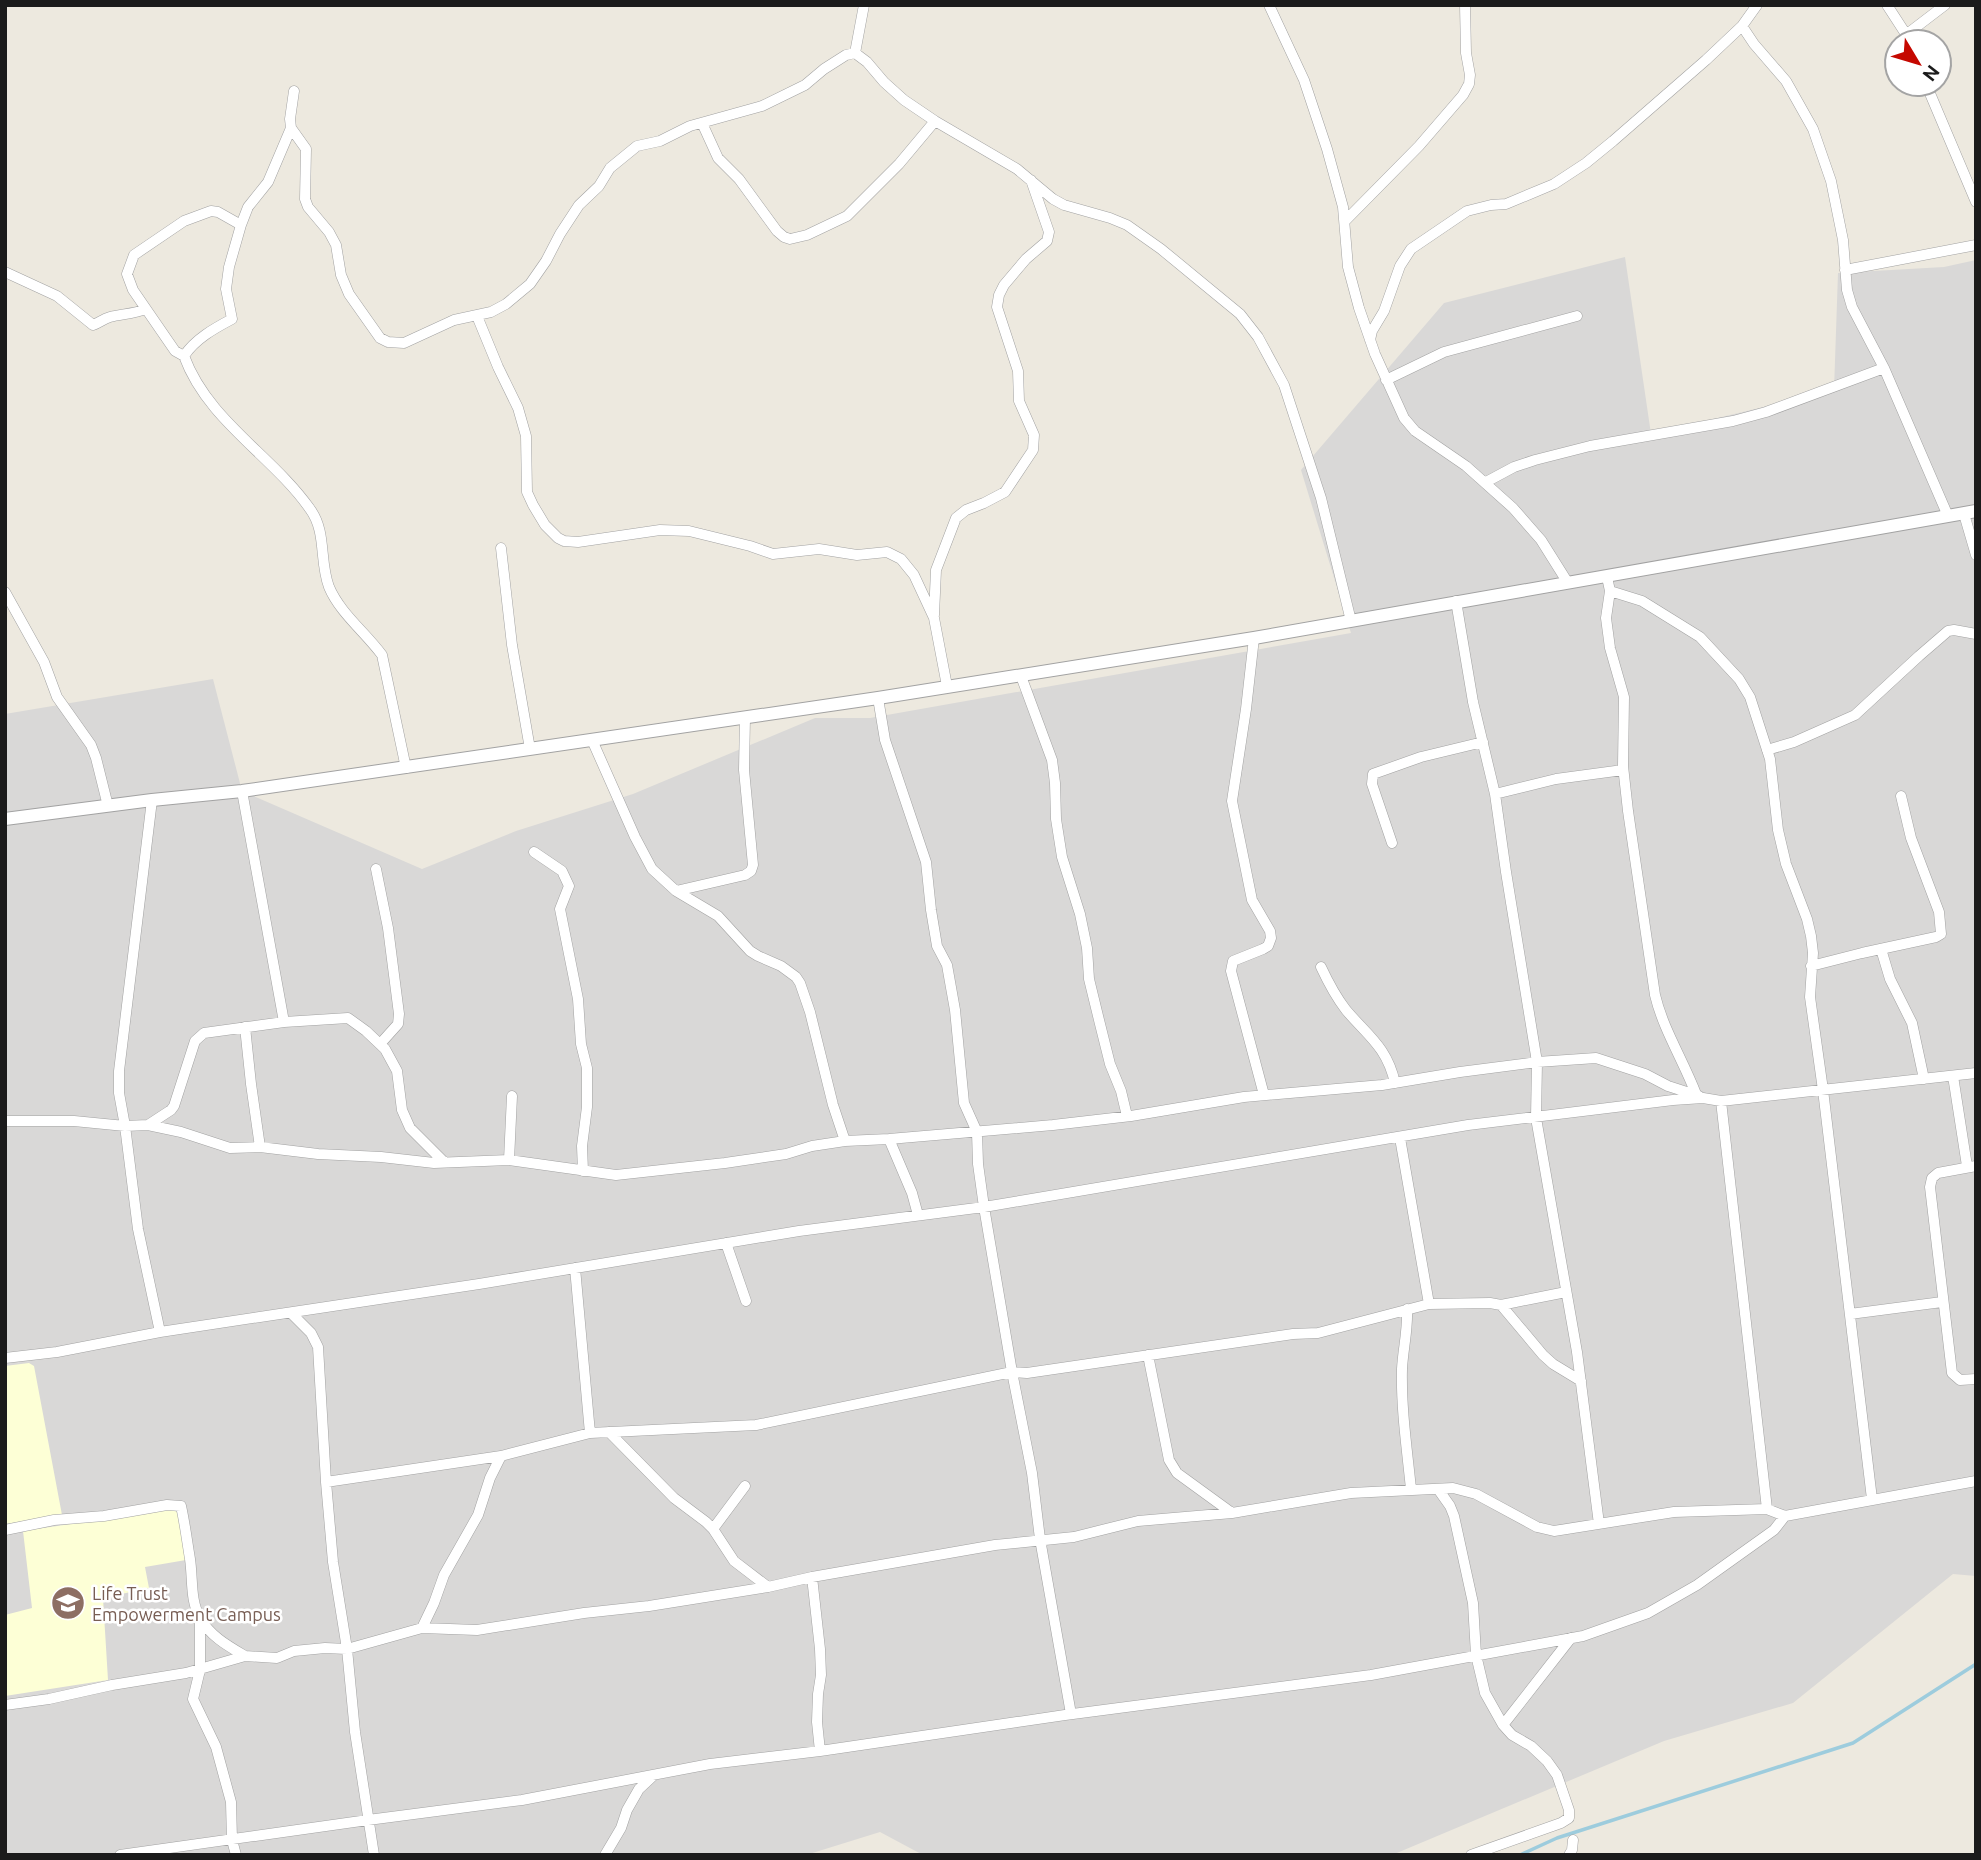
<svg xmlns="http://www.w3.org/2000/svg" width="1981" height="1860" viewBox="0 0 1981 1860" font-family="Ubuntu,sans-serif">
	<rect width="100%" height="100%" fill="#ede9df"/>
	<!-- residential -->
	<path fill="#d9d8d7" d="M 1625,257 L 1651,434 L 1834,390 L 1838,273 L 1944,267 L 1976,260 L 1976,1576 L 1953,1574 L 1793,1703 L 1664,1741 L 1392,1855 L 923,1855 L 880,1832 L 806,1855 L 5,1855 L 5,714 L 213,679 L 242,791 L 422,869 L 516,831 L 633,794 L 815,718 L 870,718 L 1351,633 L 1301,470 L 1444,303 Z"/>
	<!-- education -->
	<path fill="#fdffd6" d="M 29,1363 L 34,1366 L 62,1515 L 5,1524 L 5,1366 Z
		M 173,1509 L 179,1514 L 186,1560 L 145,1567 L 149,1588 L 103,1598 L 108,1680 L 5,1696 L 5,1615 L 32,1608 L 23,1531 Z"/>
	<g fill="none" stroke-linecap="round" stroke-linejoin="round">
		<!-- stream -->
		<path stroke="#9dccdd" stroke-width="3.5" d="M 1520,1855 L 1557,1838 L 1853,1743 L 1976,1664"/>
		<!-- minor casing -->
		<g stroke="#a2a2a2" stroke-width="11">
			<path id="minor" d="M 1269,5 L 1304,80 L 1327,149 L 1343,207 L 1348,267 L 1359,308 L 1375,354 L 1404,418 L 1415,431 L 1466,466 L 1513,508 L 1541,540 L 1568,583
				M 1887,5 L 1911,42
				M 1742,26 L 1754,44 L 1786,81 L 1813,129 L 1831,181 L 1843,240 L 1847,290 L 1852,307 L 1884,368 L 1948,516
				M 1907,34 L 1945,5
				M 855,53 L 867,62 L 884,82 L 904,100 L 935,121 L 1017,169 L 1053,199 L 1064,205 L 1110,218 L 1127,225 L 1161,249 L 1240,314 L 1258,337 L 1284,385 L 1321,498 L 1351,621
				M 855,53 L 864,5
				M 1926,84 L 1976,202
				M 294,91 L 290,119 L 291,128 L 268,182 L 248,207 L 241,225 L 229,267 L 226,289 L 232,319 C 215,328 195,339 184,356 C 208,421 272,455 310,509 C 327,532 319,561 329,587 C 340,613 365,632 382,655 L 406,768
				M 702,123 L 718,158 L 739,179 L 777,231 L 784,237 L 790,239 L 807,235 L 847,216 L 899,164 L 935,121
				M 291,128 L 306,149 L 305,199 L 308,207 L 329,232 L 336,245 L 341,275 L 349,294 L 380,338 L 388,342 L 404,343 L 454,320 L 491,312 L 506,304 L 530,284 L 546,261 L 560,234 L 579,205 L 599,186 L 610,168 L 637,146 L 660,141 L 690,126 L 762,106 L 805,85 L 824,69 L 846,55 L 855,53
				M 1345,221 L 1419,146 L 1463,95 L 1469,84 L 1470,75 L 1466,53 L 1465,5
				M 1845,270 L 1976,245
				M 5,272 L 57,296 L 93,325 C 99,323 103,319 110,317 C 121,314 134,314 146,309
				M 477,316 L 498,367 L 518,408 L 526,436 L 527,492 L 533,505 L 545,525 L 558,538 L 564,541 L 578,542 L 660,530 L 689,531 L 750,546 L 773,554 L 819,549 L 857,555 L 887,552 L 901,559 L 914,575 L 934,618 L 947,686
				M 1370,340 L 1372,331 L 1384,311 L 1400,266 L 1411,249 L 1467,211 L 1491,205 L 1506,204 L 1554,184 L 1586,163 L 1613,141 L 1706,60 L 1742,26 L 1757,5
				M 184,356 L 175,351 L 133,290 L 127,274 L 134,255 L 184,221 L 211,211 L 218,212 L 241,225
				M 1386,380 L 1444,352 L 1577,316
				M 1486,482 L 1514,467 L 1535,460 L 1590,446 L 1733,421 L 1766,412 L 1884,368
				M 1964,514 L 1976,555
				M 501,548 L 512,645 L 530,749
				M 1607,577 L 1610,591 L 1606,618 L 1610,648 L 1624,697 L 1623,766 L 1628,811 L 1655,995 C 1663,1029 1683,1060 1696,1094
				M 1610,591 L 1642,601 L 1700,637 L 1739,679 L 1750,697 L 1770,759 L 1778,830 L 1786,864 L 1807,919 L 1811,936 L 1813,953 L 1810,997 L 1823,1090 L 1872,1499
				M 5,592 L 44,662 L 57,697 L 91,745 L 96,758 L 108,806
				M 1456,601 L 1473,702 L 1495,794 L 1506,872 L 1537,1062 L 1536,1118 L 1577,1352 L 1599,1524
				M 934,615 L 936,570 L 956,518 L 966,510 L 984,503 L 1005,492 L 1033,450 L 1034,435 L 1019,401 L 1018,371 L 997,307 L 999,295 L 1004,285 L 1026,259 L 1047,241 L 1049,232 L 1031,180
				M 1254,638 L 1246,709 L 1232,801 L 1252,900 L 1270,931 L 1271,938 L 1268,946 L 1263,949 L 1233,961 L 1231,971 L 1264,1095
				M 1021,676 L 1052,760 L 1055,783 L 1056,819 L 1062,857 L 1080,914 L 1087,948 L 1089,979 L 1099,1020 L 1110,1064 L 1121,1091 L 1127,1116
				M 878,698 L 885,740 L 926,862 L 931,910 L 937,946 L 947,965 L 955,1010 L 964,1103 L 977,1132 L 978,1164 L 984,1207 L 1012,1372 L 1027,1373 L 1293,1334 L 1318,1333 L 1429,1304 L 1490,1303 L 1501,1305 L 1543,1355 L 1553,1364 L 1581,1381
				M 592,740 L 635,837 L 652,869 L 676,891 L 718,916 L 750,951 L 758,956 L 781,966 L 796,977 L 800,983 L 810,1012 L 833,1105 L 845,1141
				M 1767,750 L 1794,742 L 1855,715 L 1919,656 L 1948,631 L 1954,630 L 1976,634
				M 242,791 L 284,1022
				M 1495,794 L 1556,779 L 1623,770
				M 152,800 L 119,1071 L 119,1093 L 125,1126 L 138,1229 L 160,1332 L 479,1284 L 799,1231 L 984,1207 L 1468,1125 L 1673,1100 L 1703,1098 L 1721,1101 L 1976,1073
				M 1392,843 L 1372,784 L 1373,774 L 1421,757 L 1483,742
				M 534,852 L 562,871 L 569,886 L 560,909 L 578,999 L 581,1044 L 587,1068 L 587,1107 L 582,1146 L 583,1171
				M 376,869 L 388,928 L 399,1014 L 398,1024 L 380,1044
				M 676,891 L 745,875 L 751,871 L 753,865 L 744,770 L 745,717
				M 1881,949 L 1890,979 L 1912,1023 L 1924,1079
				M 1811,966 L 1862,953 L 1936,937 L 1941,934 L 1939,912 L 1911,838 L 1901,796
				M 1321,967 C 1328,982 1336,997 1346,1010 C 1368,1036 1387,1047 1395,1083
				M 245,1027 L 251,1084 L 260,1147
				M 1953,1076 L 1967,1166
				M 1721,1101 L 1767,1509 L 1785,1516 L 1976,1481
				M 5,1121 L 74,1121 L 125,1126 L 148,1125 L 181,1132 L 230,1148 L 260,1147 L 318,1154 L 381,1157 L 434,1163 L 509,1160 L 616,1175 L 725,1163 L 786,1154 L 812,1146 L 845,1141 L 889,1139 L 1053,1125 L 1131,1116 L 1244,1097 L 1382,1085 L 1460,1072 L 1537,1062 L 1596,1058 L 1645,1074 L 1668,1086 L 1699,1096
				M 148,1125 L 171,1110 L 174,1106 L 195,1041 L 204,1033 L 284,1022 L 348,1018 L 366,1031 L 385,1049 L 397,1071 L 402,1110 L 410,1128 L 444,1162
				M 1400,1138 L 1429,1304
				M 889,1139 L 912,1193 L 918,1215
				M 509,1160 L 512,1096
				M 1976,1166 L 1938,1173 L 1932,1178 L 1930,1187 L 1952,1373 L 1960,1380 L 1976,1379
				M 726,1243 L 746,1301
				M 575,1268 L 590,1433
				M 1501,1305 L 1566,1292
				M 1407,1309 C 1408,1330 1403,1349 1402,1369 C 1401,1409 1407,1449 1411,1489
				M 291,1313 L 311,1333 L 318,1347 L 326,1482 L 333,1562 L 347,1649 L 355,1732 L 374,1855
				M 1850,1314 L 1942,1302
				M 1148,1355 L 1169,1460 L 1177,1473 L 1232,1513
				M 5,1358 L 57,1352 L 160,1332
				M 609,1432 L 674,1498 L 706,1522 L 713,1529 L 734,1561 L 768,1587
				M 326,1482 L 501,1456 L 590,1433 L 756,1425 L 1012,1372 L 1032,1473 L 1040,1539 L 1071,1714
				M 1438,1489 L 1450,1506 L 1454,1516 L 1466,1571 L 1473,1603 L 1476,1655 L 1485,1693 L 1503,1725 L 1512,1735 L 1531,1746 L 1547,1761 L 1557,1775 L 1569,1810 L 1569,1818 L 1561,1823 L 1471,1855
				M 713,1529 L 745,1486
				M 5,1530 L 54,1520 L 104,1516 L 167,1505 L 181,1506 C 185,1524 187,1541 190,1559 C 193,1579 190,1600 200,1618 C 210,1636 228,1646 245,1656
				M 812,1577 L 820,1649 L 821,1675 L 818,1694 L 817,1722 L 820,1751
				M 200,1617 L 200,1670 L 193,1699 L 216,1747 L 231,1802 L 232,1840 L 236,1855
				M 422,1628 L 434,1603 L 444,1575 L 478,1515 L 490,1478 L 501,1456
				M 5,1705 L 49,1699 L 112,1685 L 186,1673 L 245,1656 L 277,1658 L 294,1651 L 325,1648 L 347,1649 L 422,1628 L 477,1630 L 584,1613 L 649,1606 L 768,1587 L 812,1577 L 995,1545 L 1074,1537 L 1138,1521 L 1232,1513 L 1351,1493 L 1453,1488 L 1476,1494 L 1537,1527 L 1554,1531 L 1674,1512 L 1767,1509
				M 1503,1725 L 1571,1638
				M 120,1855 L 368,1820 L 522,1800 L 710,1764 L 820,1751 L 1065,1715 L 1371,1675 L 1583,1636 L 1648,1613 L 1697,1585 L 1774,1530 L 1785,1516
				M 605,1855 L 621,1828 L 627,1810 L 639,1789 L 654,1775
				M 1569,1855 L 1572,1850 L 1573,1840"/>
		</g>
		<!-- tertiary casing -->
		<g stroke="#a2a2a2" stroke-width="14">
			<path id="tertiary" d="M 5,819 L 152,800 L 242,791 L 878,698 L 1254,638 L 1976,511"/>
		</g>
		<!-- minor -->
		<use href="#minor" stroke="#fff" stroke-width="10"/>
		<!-- tertiary -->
		<use href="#tertiary" stroke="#fff" stroke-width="12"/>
	</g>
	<!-- icons -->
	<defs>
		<g id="school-disc" transform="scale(1.75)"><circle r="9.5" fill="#8d6e63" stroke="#fff"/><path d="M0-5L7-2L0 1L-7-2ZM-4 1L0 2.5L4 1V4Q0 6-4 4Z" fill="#fff"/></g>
	</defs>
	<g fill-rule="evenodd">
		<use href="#school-disc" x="68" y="1603"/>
	</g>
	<g text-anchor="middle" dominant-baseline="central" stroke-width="5" stroke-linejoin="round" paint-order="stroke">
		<!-- education labels -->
		<g font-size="18" fill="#785e54" stroke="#fff" text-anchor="start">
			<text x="92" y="1593">Life Trust<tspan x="92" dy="21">Empowerment Campus</tspan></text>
		</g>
	</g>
	<!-- border -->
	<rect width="1981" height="1860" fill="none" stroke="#1b1b1b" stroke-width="14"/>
	<!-- north arrow -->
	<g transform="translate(1918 63) rotate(128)"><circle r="33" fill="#ffffff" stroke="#a4a4a4" stroke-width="2"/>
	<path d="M0-5L12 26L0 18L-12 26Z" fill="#c50800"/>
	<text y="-10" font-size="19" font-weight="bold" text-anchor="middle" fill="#1b1b1b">N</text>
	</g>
</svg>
